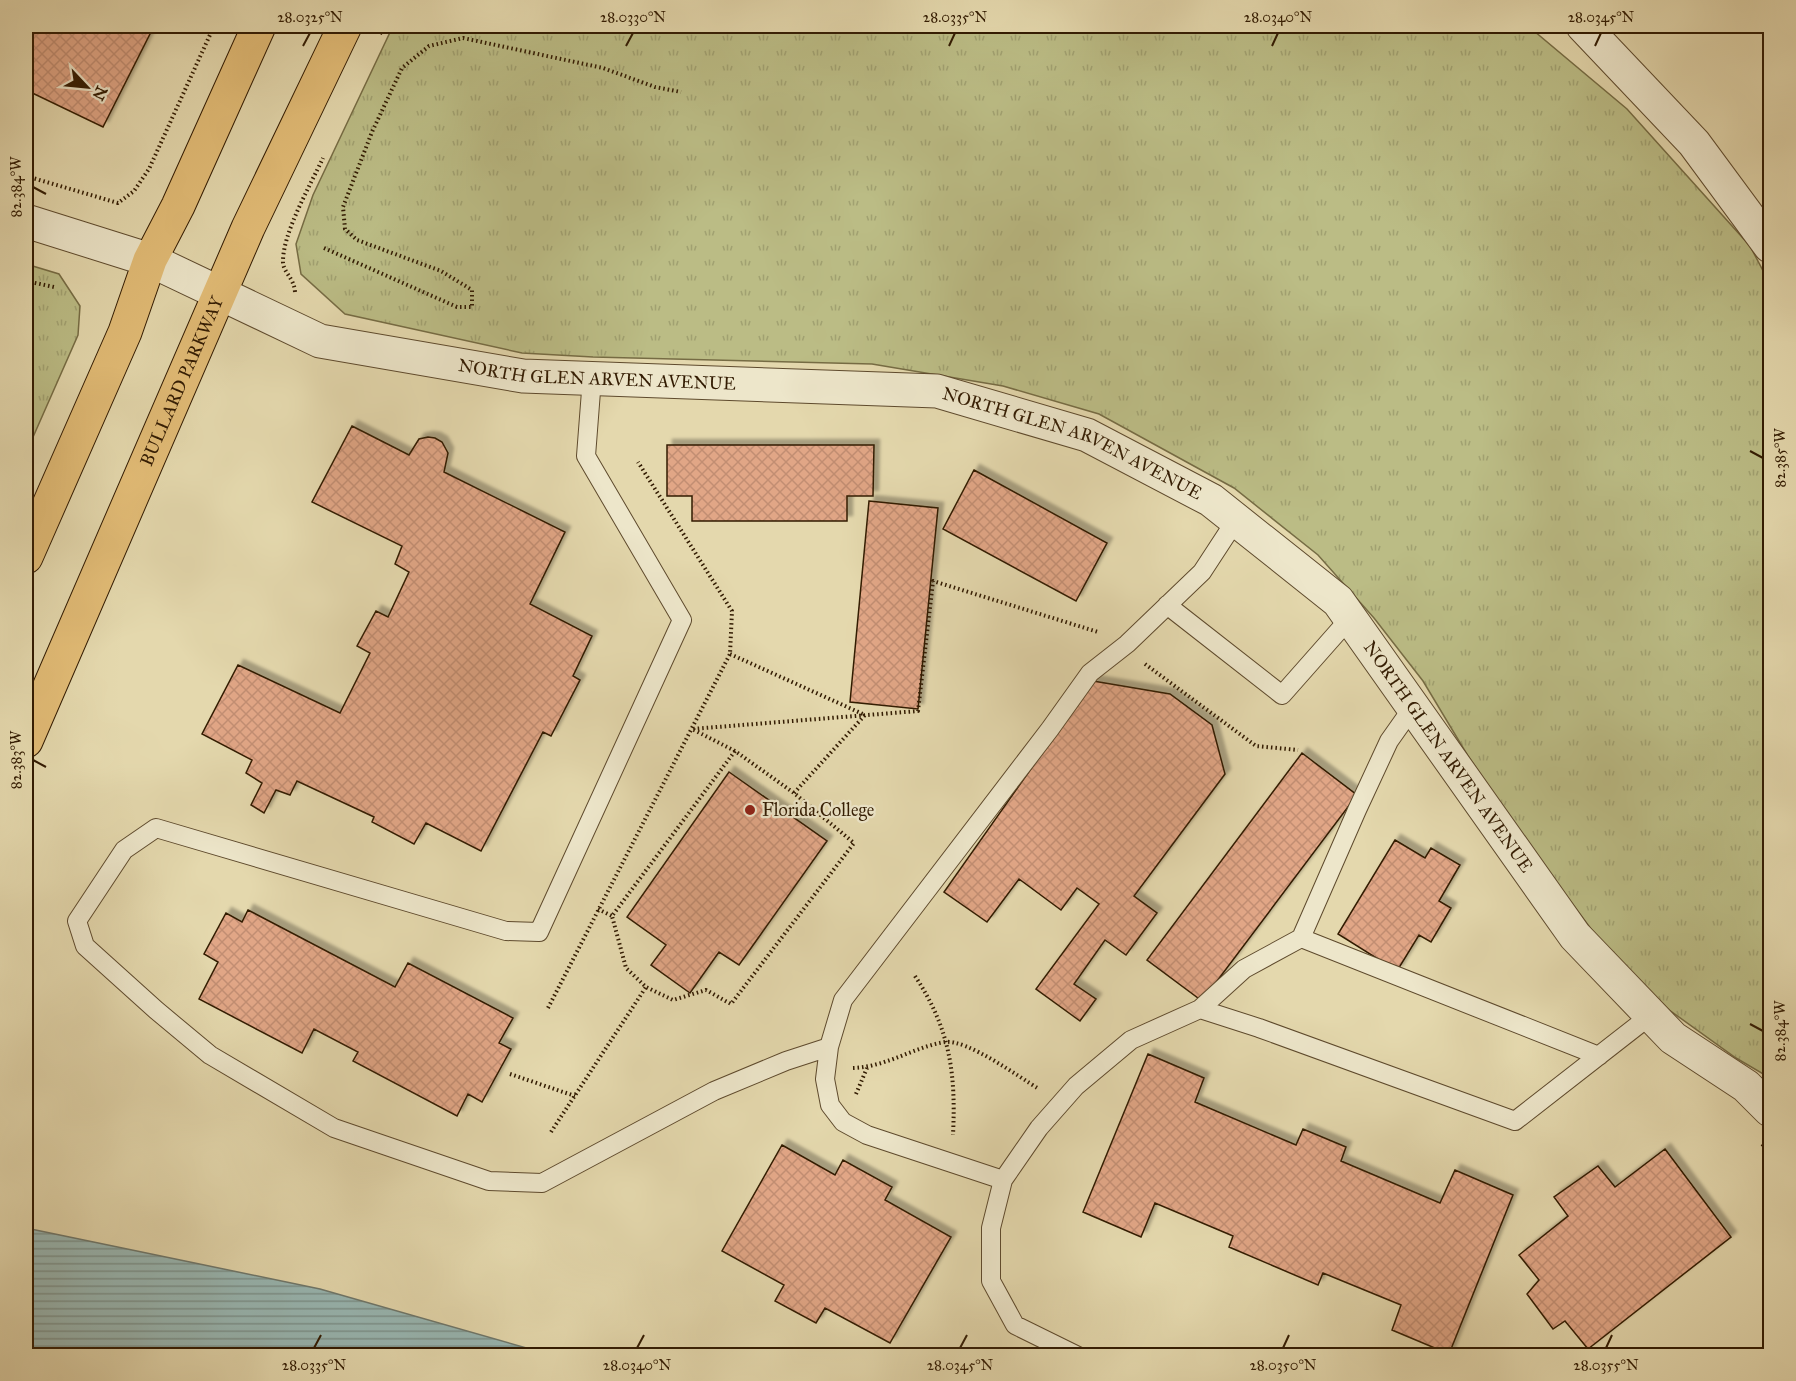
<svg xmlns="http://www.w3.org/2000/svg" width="1796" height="1381" viewBox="0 0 1796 1381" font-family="'IM FELL Great Primer',serif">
	<defs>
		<pattern id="grass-tufts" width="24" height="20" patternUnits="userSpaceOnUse" patternTransform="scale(1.5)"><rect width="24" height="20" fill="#bbbc85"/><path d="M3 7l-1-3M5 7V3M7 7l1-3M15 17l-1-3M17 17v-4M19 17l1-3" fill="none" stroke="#a1a171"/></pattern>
		<pattern id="water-rules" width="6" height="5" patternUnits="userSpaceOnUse" patternTransform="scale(1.5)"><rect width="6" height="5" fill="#99b8b4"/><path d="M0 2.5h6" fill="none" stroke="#7d9590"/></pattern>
		<pattern id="building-cross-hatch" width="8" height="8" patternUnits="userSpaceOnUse" patternTransform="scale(1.5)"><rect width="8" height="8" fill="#e1a686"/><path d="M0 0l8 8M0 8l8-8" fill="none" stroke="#c28e72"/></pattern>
		<filter id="shadow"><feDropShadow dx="5.5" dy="-5.5" stdDeviation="1.5" flood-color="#0004"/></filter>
	</defs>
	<rect width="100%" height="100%" fill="#e4d8ad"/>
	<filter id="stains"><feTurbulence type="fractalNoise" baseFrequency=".00333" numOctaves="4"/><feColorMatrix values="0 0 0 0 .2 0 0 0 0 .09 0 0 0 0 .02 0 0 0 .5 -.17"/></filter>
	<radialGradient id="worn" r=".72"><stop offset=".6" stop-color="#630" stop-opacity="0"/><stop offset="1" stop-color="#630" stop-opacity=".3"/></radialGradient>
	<!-- grass -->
	<path fill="url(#grass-tufts)" stroke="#766c44" stroke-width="1.5" d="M 393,26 L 1528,26 L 1627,109 L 1750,246 L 1770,284 L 1770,1078 L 1736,1058 L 1658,1002 L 1597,937 L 1533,851 L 1468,756 L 1423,681 L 1374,618 L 1318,555 L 1234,488 L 1099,414 L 1003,386 L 872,364 L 593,357 L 522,353 L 345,314 L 301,274 L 296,244 L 313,195 Z
		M 26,264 L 59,274 L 80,306 L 78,335 L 26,453 Z"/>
	<!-- water -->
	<path fill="url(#water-rules)" stroke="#70796d" stroke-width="1.5" d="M 26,1228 L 320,1289 L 551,1355 L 26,1355 Z"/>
	<!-- building -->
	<path fill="url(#building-cross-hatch)" stroke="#321b02" stroke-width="1.5" filter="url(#shadow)" d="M 26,26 L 154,26 L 103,127 L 26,90 Z
		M 352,426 L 409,455 L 419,439 L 428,437 L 435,438 L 442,442 L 448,453 L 444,472 L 565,532 L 530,604 L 592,636 L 573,676 L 580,680 L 551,736 L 543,732 L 481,851 L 426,823 L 414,844 L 372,822 L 374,817 L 297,781 L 290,795 L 276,790 L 264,813 L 251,805 L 262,783 L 246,773 L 252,760 L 202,734 L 238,665 L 340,713 L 370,653 L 357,646 L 376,611 L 388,617 L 409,572 L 395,564 L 402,546 L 312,502 Z
		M 667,445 L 874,445 L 873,496 L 847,496 L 847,521 L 692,521 L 692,496 L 667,496 Z
		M 974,470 L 1107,543 L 1076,601 L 943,529 Z
		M 869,501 L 938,508 L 918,709 L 850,702 Z
		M 1093,681 L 1170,694 L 1212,725 L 1225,774 L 1134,896 L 1157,913 L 1126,955 L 1105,940 L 1074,984 L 1096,999 L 1080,1021 L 1036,989 L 1099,904 L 1077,888 L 1061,910 L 1019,879 L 987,922 L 944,892 Z
		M 1302,753 L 1357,795 L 1202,1001 L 1147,960 Z
		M 729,772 L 827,841 L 739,965 L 719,952 L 690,993 L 651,965 L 666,945 L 627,917 Z
		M 1395,840 L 1425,858 L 1431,848 L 1460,865 L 1439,901 L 1451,908 L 1431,942 L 1419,935 L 1397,971 L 1338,934 Z
		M 248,910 L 395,987 L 408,963 L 513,1018 L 499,1043 L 511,1049 L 482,1102 L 468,1094 L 457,1116 L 353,1061 L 358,1052 L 314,1029 L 302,1053 L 199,999 L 218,962 L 204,954 L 226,913 L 242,922 Z
		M 1148,1054 L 1204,1078 L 1195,1102 L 1296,1145 L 1303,1129 L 1346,1147 L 1341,1161 L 1440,1203 L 1455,1170 L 1513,1195 L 1449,1354 L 1392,1330 L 1401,1305 L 1323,1273 L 1318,1285 L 1229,1247 L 1233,1236 L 1155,1203 L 1141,1237 L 1083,1212 Z
		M 782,1145 L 835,1175 L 843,1160 L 892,1187 L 885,1200 L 951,1237 L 890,1343 L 825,1308 L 816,1323 L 775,1301 L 784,1285 L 722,1251 Z
		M 1665,1149 L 1731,1237 L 1588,1349 L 1565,1321 L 1553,1329 L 1527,1294 L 1539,1280 L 1519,1255 L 1568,1216 L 1554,1197 L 1598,1166 L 1615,1187 Z"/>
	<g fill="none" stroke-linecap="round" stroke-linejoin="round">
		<!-- service casing -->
		<g stroke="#5e4a2d" stroke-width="20">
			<path id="service" d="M 592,378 L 586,456 L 682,620 L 539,932 L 506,931 L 156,828 L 124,850 L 77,921 L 85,946 L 156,1010 L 210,1055 L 334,1128 L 489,1181 L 542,1183 L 714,1091 L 786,1061 L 829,1047
				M 1167,605 L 1282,695 L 1350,618
				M 1301,938 L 1599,1056
				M 1200,1009 L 1259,1028 L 1515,1121 L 1651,1015
				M 1003,1180 L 867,1135 L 843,1122 L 830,1105 L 825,1079 L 829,1047 L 843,1000 L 1050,729 L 1090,673 L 1127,644 L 1202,572 L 1236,520
				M 1078,1356 L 1015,1325 L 991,1281 L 991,1228 L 1003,1180 L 1039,1128 L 1076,1086 L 1131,1040 L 1200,1009 L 1244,969 L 1301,938 L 1357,810 L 1389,741 L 1413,707"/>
		</g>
		<!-- minor casing -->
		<g stroke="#5e4a2d" stroke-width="35">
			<path id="minor" d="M 1583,26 L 1694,143 L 1770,246
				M 26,221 L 150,260"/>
		</g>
		<!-- tertiary casing -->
		<g stroke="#5e4a2d" stroke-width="35">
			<g id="tertiary">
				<path id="s1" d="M 150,260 L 320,341 L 523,376 L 937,391 L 1087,435 L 1211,500 L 1338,601 L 1575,936 L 1673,1038 L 1746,1086 L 1770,1110"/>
			</g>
		</g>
		<!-- primary casing -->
		<g stroke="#321b02" stroke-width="35">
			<g id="primary">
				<path d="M 26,557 L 125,332 L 150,260 L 178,206 L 259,26"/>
				<path id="s2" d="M 26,741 L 248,228 L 345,26"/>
			</g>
		</g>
		<!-- path -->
		<path stroke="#321b02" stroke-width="4" stroke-dasharray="1.5 3" stroke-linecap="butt" d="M 380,34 L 384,26
			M 26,176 L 118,203 L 134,191 L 149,169 L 214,26
			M 324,248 L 457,307 L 472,307 L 472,290 L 441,271 L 357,240 L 345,229 L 343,207 L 372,132 L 402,68 L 429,46 L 463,38 L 603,68 L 655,87 L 681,92
			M 26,281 L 54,287
			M 295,292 C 294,278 284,273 283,263 C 282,234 310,186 323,158
			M 730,654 L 865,715 L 794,793
			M 1145,664 L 1256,746 L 1298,750
			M 735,751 L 612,916 L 626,968 L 646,987 L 673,1000 L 706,990 L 731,1004 L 854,843 L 794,793 L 735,751 L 692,729 L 918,711 L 933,581 L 1098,632
			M 598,909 L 612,916
			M 915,976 C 950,1029 956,1073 953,1135
			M 548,1008 L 730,654 L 732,611 L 638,462
			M 853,1068 C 886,1067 914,1047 945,1042 C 967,1039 1019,1077 1039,1089
			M 510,1074 L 575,1096
			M 856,1094 L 867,1068
			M 551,1132 L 646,987
			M 1762,1144 L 1770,1151"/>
		<!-- service -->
		<use href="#service" stroke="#ede6ca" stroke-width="18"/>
		<!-- minor -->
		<use href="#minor" stroke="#ede6ca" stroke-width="33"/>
		<!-- tertiary -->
		<use href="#tertiary" stroke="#ede6ca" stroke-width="33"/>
		<!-- primary -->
		<use href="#primary" stroke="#e2bc76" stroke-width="33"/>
	</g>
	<!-- ticks -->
	<path fill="none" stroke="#321b02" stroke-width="2" d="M 303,46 L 310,33M 626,46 L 633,33M 949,46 L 955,33M 1272,46 L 1278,33M 1595,46 L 1601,33M 33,187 L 46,194M 1750,451 L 1763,458M 33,760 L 46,767M 1750,1024 L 1763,1031M 314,1348 L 321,1335M 637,1348 L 644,1335M 960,1348 L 967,1335M 1283,1348 L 1289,1335M 1606,1348 L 1612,1335"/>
	<!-- markers -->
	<circle fill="#8f2418" stroke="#ede6ca" stroke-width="2" cx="750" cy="810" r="6"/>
	<g text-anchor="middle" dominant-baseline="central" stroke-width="4.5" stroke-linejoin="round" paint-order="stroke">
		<!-- street labels -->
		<g font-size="18" fill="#321b02" stroke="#ede6ca">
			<text stroke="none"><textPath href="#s1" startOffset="468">NORTH GLEN ARVEN AVENUE</textPath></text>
			<text stroke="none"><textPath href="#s2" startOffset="392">BULLARD PARKWAY</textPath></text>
			<text stroke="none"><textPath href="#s1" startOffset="954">NORTH GLEN ARVEN AVENUE</textPath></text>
			<text stroke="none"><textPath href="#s1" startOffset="1458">NORTH GLEN ARVEN AVENUE</textPath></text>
		</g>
		<!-- poi labels -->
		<g font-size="18" fill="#321b02" stroke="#ede6ca" text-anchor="start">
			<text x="762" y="810">Florida College</text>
		</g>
	</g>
	<!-- margin -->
	<rect width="1796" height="1381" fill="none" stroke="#e4d8ad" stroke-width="66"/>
	<!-- north arrow -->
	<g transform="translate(87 87) rotate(116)" stroke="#ede6ca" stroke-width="4.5" paint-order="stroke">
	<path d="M0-4.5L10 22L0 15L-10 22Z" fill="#321b02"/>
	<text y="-9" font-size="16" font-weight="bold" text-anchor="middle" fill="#321b02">N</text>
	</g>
	<rect x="33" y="33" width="1730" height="1315" fill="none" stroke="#321b02" stroke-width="2"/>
	<g font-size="15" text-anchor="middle" fill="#321b02">
		<text x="310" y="22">28.0325°N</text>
		<text x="633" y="22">28.0330°N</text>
		<text x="955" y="22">28.0335°N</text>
		<text x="1278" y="22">28.0340°N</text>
		<text x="1601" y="22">28.0345°N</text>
		<text transform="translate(16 187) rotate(-90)" y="5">82.384°W</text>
		<text transform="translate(1780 458) rotate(-90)" y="5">82.385°W</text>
		<text transform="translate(16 760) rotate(-90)" y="5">82.383°W</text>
		<text transform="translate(1780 1031) rotate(-90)" y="5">82.384°W</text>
		<text x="314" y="1370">28.0335°N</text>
		<text x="637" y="1370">28.0340°N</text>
		<text x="960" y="1370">28.0345°N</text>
		<text x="1283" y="1370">28.0350°N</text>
		<text x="1606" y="1370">28.0355°N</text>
	</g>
	<rect width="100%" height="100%" filter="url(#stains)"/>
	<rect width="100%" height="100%" fill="url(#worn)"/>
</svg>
